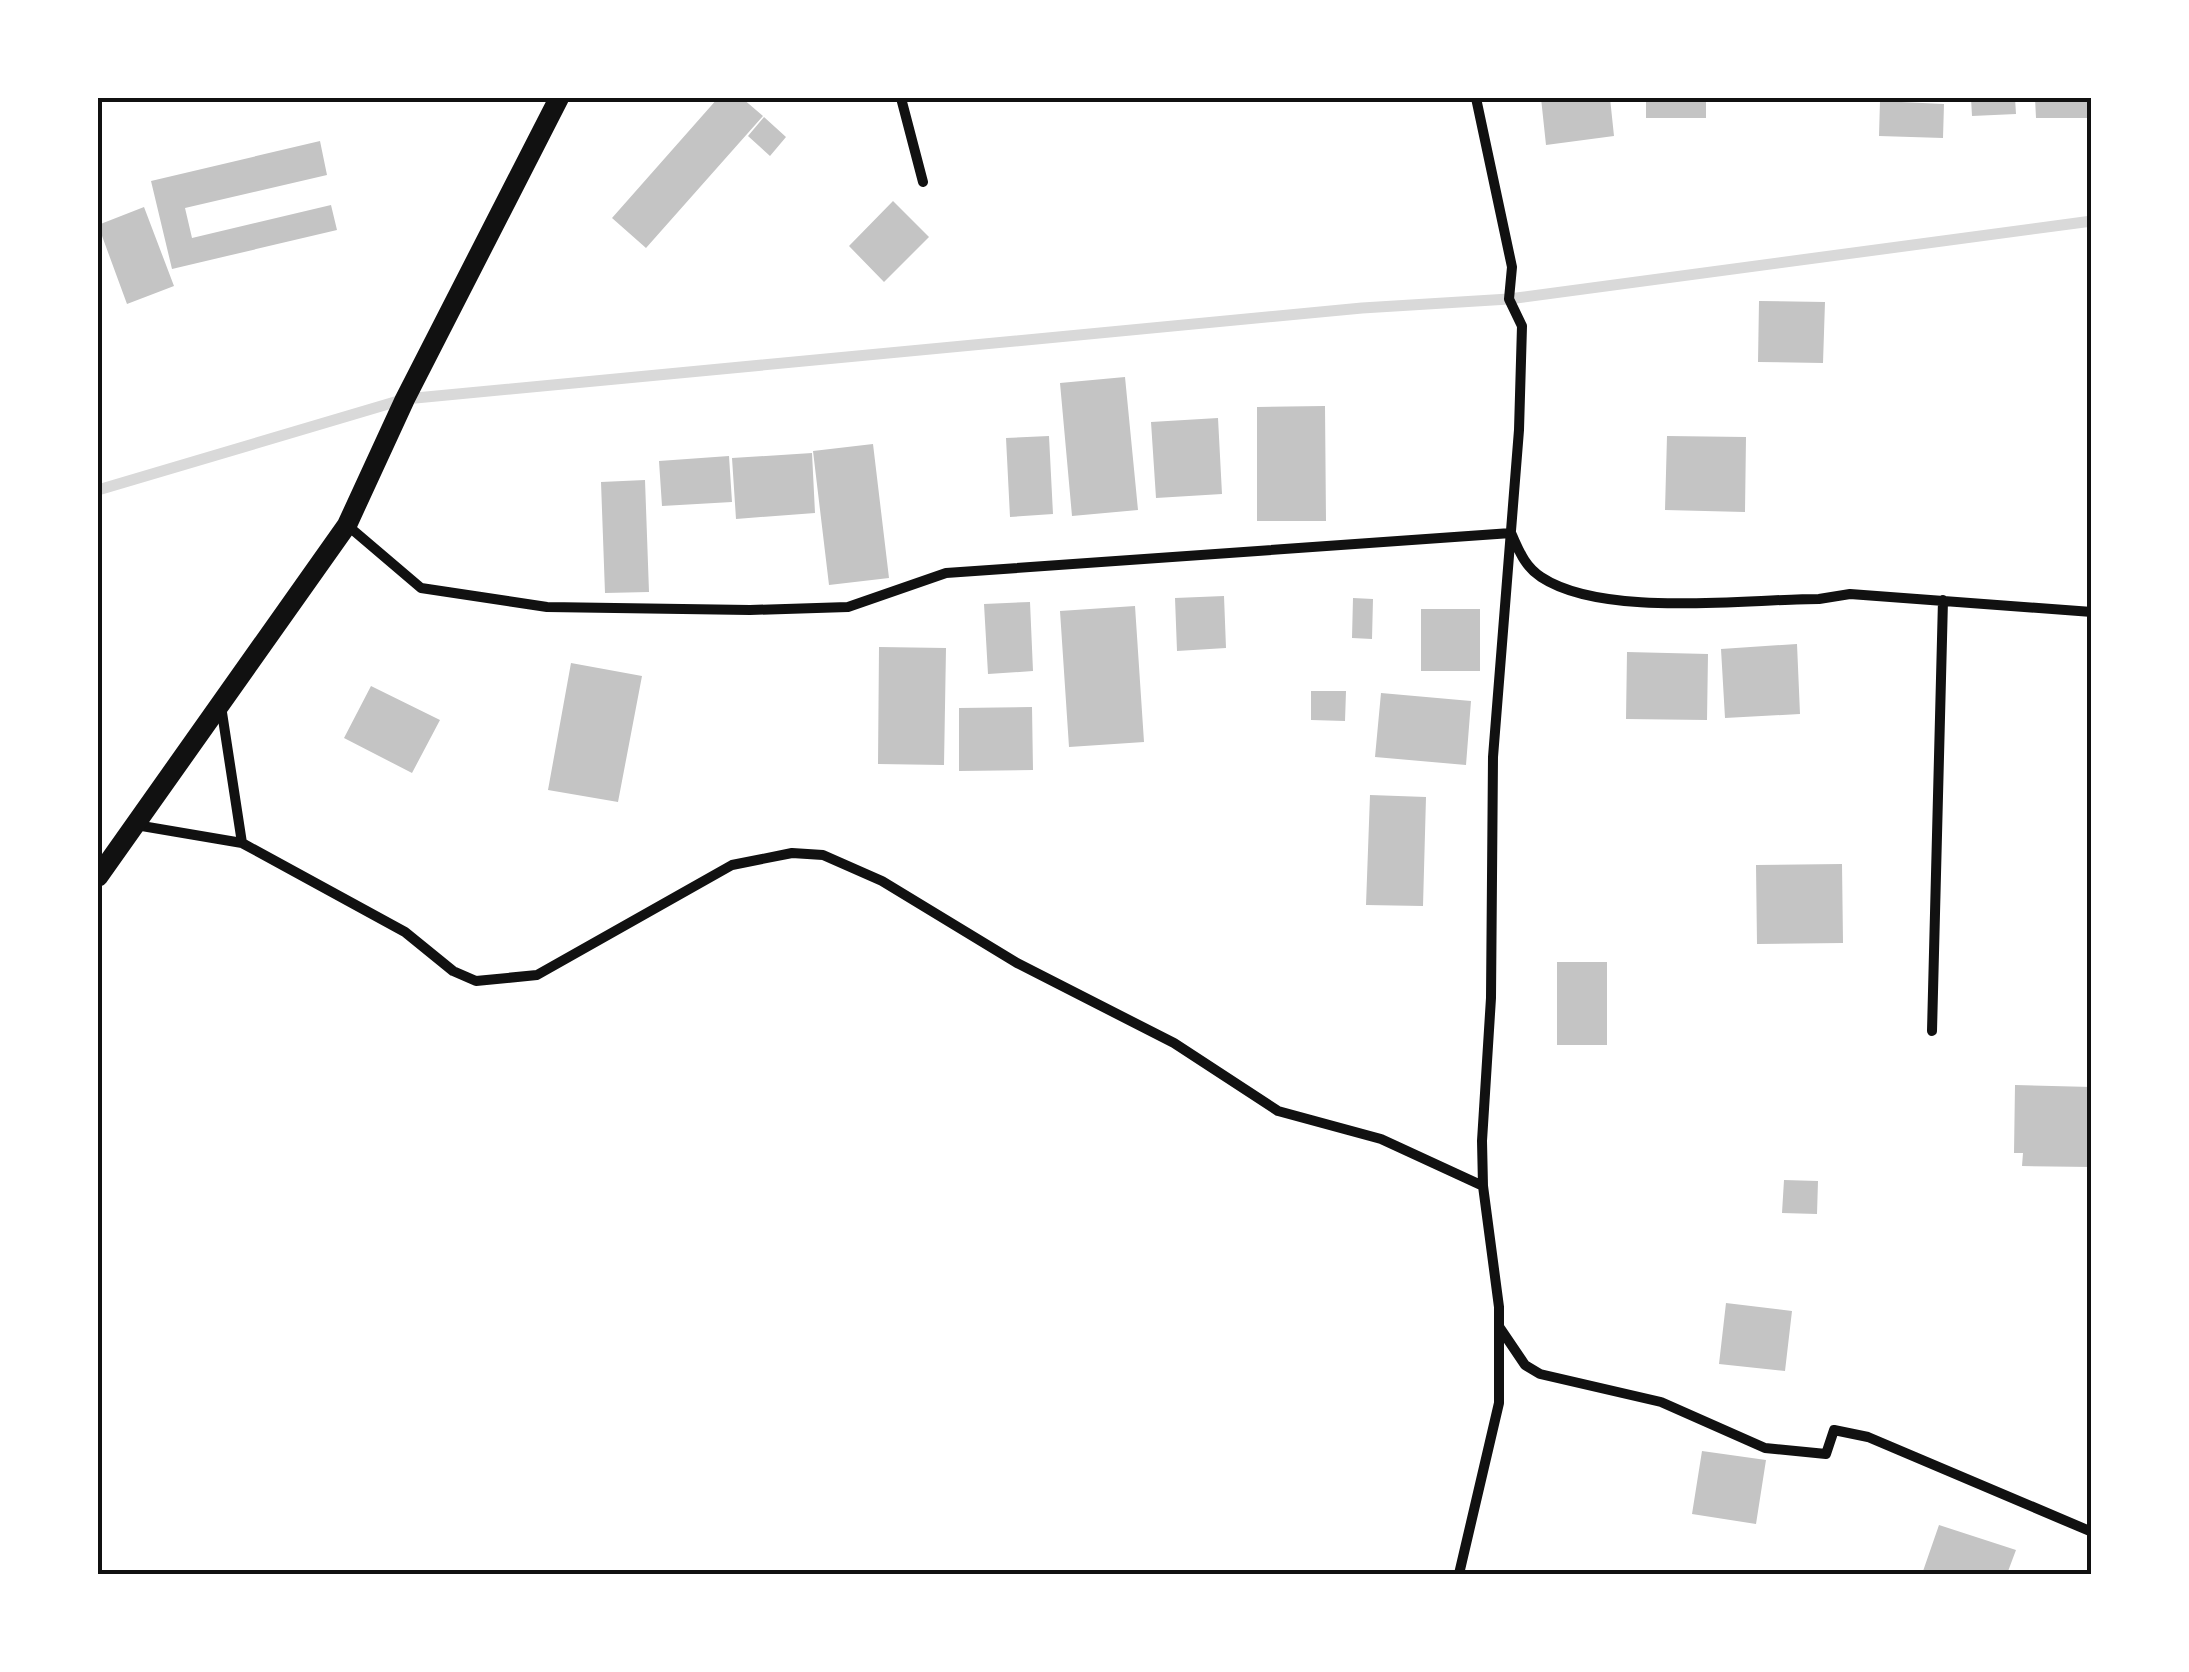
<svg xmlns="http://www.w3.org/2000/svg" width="2189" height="1672" viewBox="0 0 2189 1672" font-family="'Nunito Sans',sans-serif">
	<rect width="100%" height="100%" fill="#fff"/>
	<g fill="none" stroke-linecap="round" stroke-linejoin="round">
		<!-- stream -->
		<path stroke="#d9d9d9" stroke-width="11" d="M 98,490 L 405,399 L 1362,308 L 1509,299 L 2092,221"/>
	</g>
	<!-- building -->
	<path fill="#c4c4c4" d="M 718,98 L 742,98 L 763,116 L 646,248 L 612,218 Z
		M 1541,98 L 1610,98 L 1614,136 L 1546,145 Z
		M 1646,98 L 1706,98 L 1706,118 L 1646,118 Z
		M 1971,98 L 2015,98 L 2016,114 L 1972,116 Z
		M 2035,98 L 2092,98 L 2092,118 L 2036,118 Z
		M 1880,101 L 1944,104 L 1943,138 L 1879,136 Z
		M 764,117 L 786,137 L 770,156 L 748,136 Z
		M 320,141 L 327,175 L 185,208 L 192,238 L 331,205 L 337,230 L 172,269 L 151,181 Z
		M 893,201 L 929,237 L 884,282 L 849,246 Z
		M 144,207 L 174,286 L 127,304 L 98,225 Z
		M 1759,301 L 1825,302 L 1823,363 L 1758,362 Z
		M 1125,377 L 1138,510 L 1072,516 L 1060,383 Z
		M 1325,406 L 1326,521 L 1257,521 L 1257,407 Z
		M 1218,418 L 1222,494 L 1156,498 L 1151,422 Z
		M 1049,436 L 1053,514 L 1010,517 L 1006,438 Z
		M 1667,436 L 1746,437 L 1745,512 L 1665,510 Z
		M 873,444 L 889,578 L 829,585 L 813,451 Z
		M 812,453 L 815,513 L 736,519 L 732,458 Z
		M 729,456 L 732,502 L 662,506 L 659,461 Z
		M 645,480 L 649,592 L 605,593 L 601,482 Z
		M 1224,596 L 1226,648 L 1177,651 L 1175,598 Z
		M 1353,598 L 1373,599 L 1372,639 L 1352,638 Z
		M 1030,602 L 1033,671 L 988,674 L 984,604 Z
		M 1135,606 L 1144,742 L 1069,747 L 1060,611 Z
		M 1421,609 L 1480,609 L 1480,671 L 1421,671 Z
		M 1797,644 L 1800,714 L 1725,718 L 1721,649 Z
		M 879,647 L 946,648 L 944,765 L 878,764 Z
		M 1627,652 L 1708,654 L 1707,720 L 1626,719 Z
		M 571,663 L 642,676 L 618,802 L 548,790 Z
		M 371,686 L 440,720 L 412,773 L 344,738 Z
		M 1311,691 L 1346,691 L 1345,721 L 1311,720 Z
		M 1381,693 L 1471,701 L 1466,765 L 1375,757 Z
		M 1032,707 L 1033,770 L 959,771 L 959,708 Z
		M 1370,795 L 1426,797 L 1423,906 L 1366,905 Z
		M 1842,864 L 1843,943 L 1757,944 L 1756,865 Z
		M 1557,962 L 1607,962 L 1607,1045 L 1557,1045 Z
		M 2015,1085 L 2092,1087 L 2092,1167 L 2022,1166 L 2023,1153 L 2014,1153 Z
		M 1784,1180 L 1818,1181 L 1817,1214 L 1782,1213 Z
		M 1726,1303 L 1792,1311 L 1785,1371 L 1719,1364 Z
		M 1702,1451 L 1766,1460 L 1756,1524 L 1692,1514 Z
		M 1939,1525 L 2016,1550 L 2007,1574 L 1922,1574 Z"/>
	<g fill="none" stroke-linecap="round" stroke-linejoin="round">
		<!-- minor -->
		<path stroke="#111" stroke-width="10" d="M 901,98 L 923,182
			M 347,525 L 421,588 L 547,607 L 750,610 L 848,607 L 946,573 L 1511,533 C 1519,550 1524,566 1541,577 C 1603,618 1744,599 1819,599 L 1850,594 L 2092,612
			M 221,706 L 242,843
			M 136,825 L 242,843 L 405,932 L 453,971 L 476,981 L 537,975 L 732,865 L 792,853 L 823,855 L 882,881 L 1017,963 L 1174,1043 L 1278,1111 L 1381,1139 L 1483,1186
			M 1932,1031 L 1943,600
			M 1500,1328 L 1525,1365 L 1540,1374 L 1661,1402 L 1765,1448 L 1826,1454 L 1834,1430 L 1868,1437 L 2092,1532
			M 1459,1574 L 1499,1403 L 1499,1307 L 1483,1186 L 1482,1141 L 1491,998 L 1493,757 L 1519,430 L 1522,326 L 1509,299 L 1512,267 L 1476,98"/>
		<!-- secondary -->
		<path stroke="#111" stroke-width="20" d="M 98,877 L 347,525 L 405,399 L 559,98"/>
	</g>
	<!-- border -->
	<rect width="2189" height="1672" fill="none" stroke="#ffffff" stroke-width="200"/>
	<rect x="100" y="100" width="1989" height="1472" fill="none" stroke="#111" stroke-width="4"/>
</svg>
